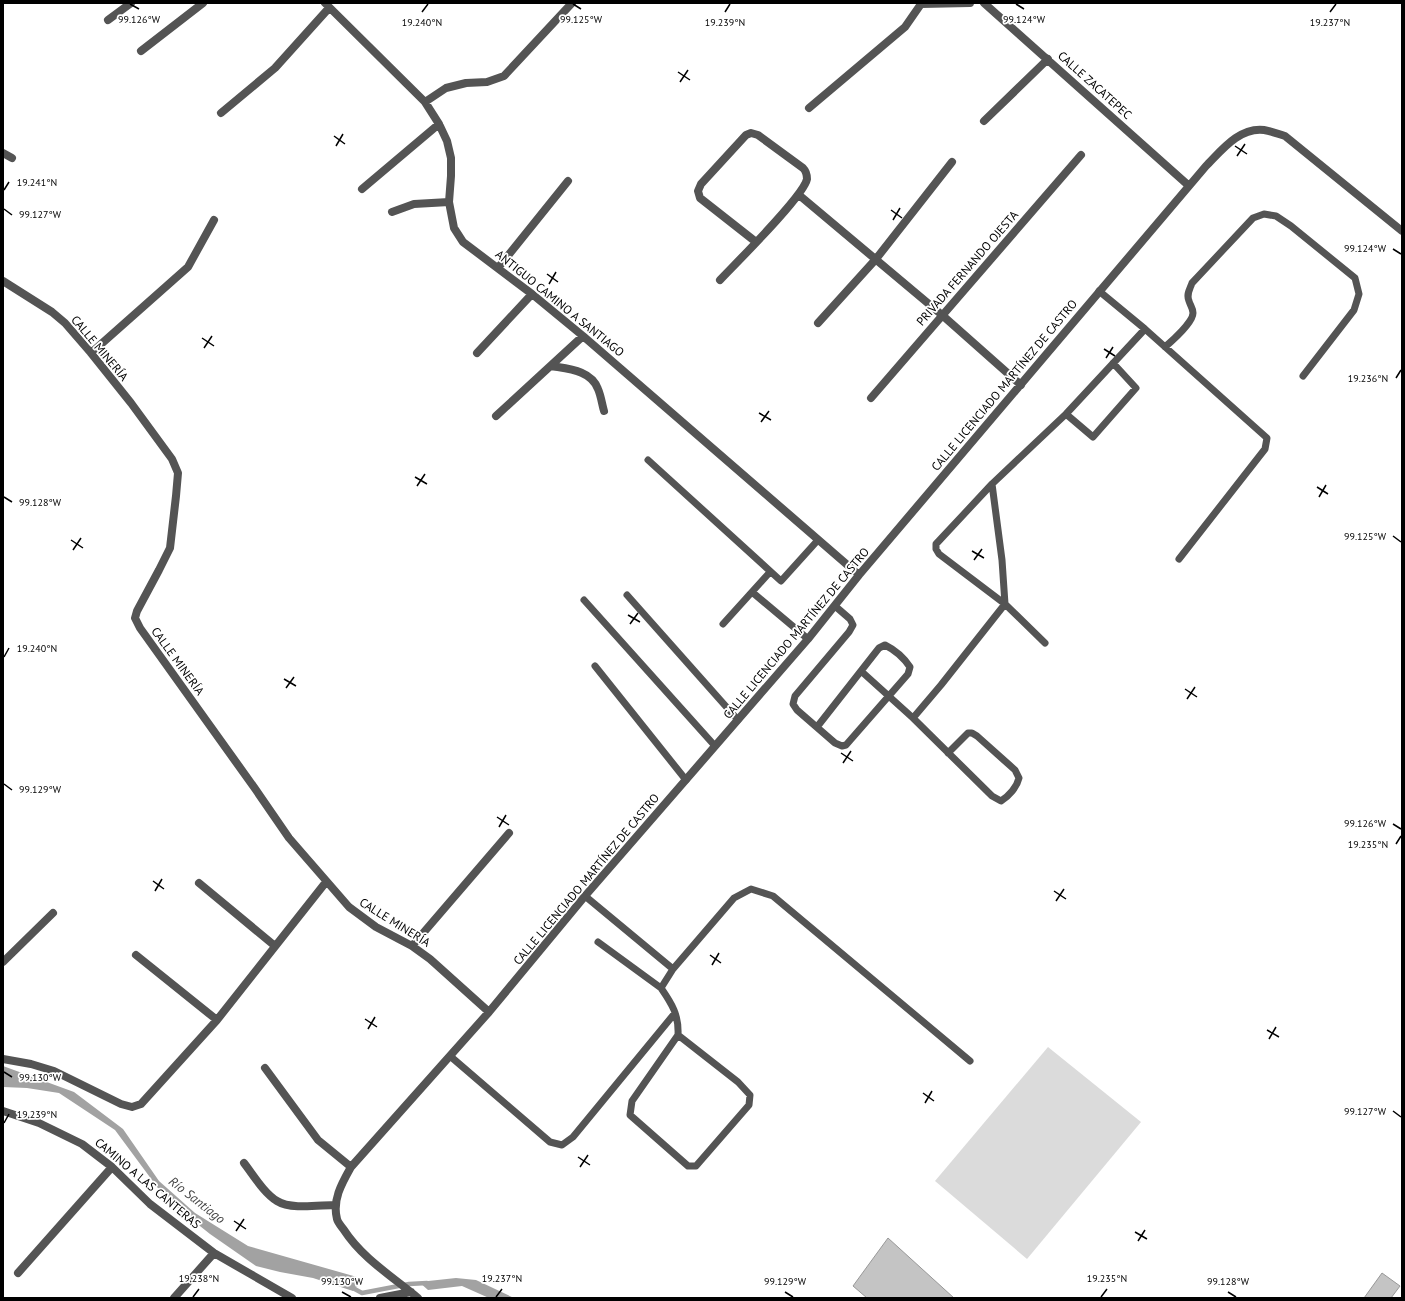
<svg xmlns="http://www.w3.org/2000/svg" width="1405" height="1301" viewBox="0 0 1405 1301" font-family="'PT Sans',sans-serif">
	<rect width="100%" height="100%" fill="#fff"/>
	<!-- green -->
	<path fill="#dbdbdb" d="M 1048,1047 L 1141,1122 L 1027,1259 L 935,1181 Z"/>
	<!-- water -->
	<path fill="#a2a2a2" d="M 3,1066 L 74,1092 L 123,1129 L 159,1181 L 195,1213 L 248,1246 L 364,1279 L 353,1291 L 313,1278 L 280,1272 L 256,1266 L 210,1234 L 166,1199 L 115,1130 L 59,1093 L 27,1088 L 3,1087 Z
		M 456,1278 L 476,1280 L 514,1298 L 489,1298 L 462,1286 L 428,1290 L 419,1282 Z"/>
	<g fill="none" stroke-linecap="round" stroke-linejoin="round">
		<!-- stream -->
		<path stroke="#a2a2a2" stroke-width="4.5" d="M 351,1287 L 362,1293 L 409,1284 L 427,1283"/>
	</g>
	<!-- building -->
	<path fill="#c4c4c4" stroke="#989898" d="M 888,1238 L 954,1298 L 867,1298 L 853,1286 Z
		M 1382,1273 L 1400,1286 L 1391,1298 L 1364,1298 Z"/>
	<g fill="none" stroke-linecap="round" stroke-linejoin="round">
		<!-- lane -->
		<path stroke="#545454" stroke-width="7" d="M 1099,291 L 1145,329 L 1267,438 L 1265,449 L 1179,559
			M 1165,347 C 1172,341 1193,322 1193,313 C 1193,308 1190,305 1189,301 C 1186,294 1190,289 1192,283 L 1253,218 L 1264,214 L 1276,216 L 1291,226 L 1355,278 L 1359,294 L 1354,310 L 1303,376
			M 1066,414 L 1093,437 L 1136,388 L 1113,363
			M 648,460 L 781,581 L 818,540
			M 752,592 L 808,639
			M 627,595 L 738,720
			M 584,600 L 715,746
			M 723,624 L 770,572
			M 1045,643 L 1005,604 L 1002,560 L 992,484 L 1066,414 L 1145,329
			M 595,666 L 686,780
			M 861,671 L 913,718 L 992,796 L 1001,801 C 1009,796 1017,787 1019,778 L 1015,770 L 977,736 L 972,733 L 968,733 L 948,753
			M 913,718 L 941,685 L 1005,604 L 939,554 L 936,549 L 936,544 L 992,484
			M 817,727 L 879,648 L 885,645 C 895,650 904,658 910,667 L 908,674 L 846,745 L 842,746 L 835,743 L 797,710 L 793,704 L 795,696 L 849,632 L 853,625 L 850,619 L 835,606
			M 585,896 L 673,969 L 734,898 L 751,889 L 773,896 L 970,1061
			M 598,942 L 661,988 L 673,969
			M 661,988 C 672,1004 679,1015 678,1035 L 632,1101 L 630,1115 L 688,1166 L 696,1166 L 749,1105 L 750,1095 L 738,1082 L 678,1035
			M 450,1056 L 550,1142 L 562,1145 L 573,1137 L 675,1013"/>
		<!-- street -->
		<path stroke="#545454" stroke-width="8" d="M 325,3 L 425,102 L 439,124 L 447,141 L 451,158 L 451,176 L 449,202 L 454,228 L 463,242 L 532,294 L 583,336 L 859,575
			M 984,3 L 1188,185
			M 108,20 L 131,3
			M 141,51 L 203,3
			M 425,102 L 446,88 L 466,83 L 487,82 L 504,76 L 572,3
			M 809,108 L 905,27 L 921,4 L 970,3
			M 221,113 L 275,68 L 329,8
			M 984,121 L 1048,59
			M 3,153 L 12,158
			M 362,189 L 439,124
			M 799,195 L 942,315 L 1021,385
			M 392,212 L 414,204 L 449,202
			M 498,268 L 568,181
			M 720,280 C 735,264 804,196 807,179 C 807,174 806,171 803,168 L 758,135 L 751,133 L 746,135 L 701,184 L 698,191 L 700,198 L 756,242
			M 3,281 L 52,312 L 65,323 L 91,353 L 131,403 L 172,459 L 178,473 L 176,496 L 170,548 L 159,570 L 137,611 L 135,618 L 140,628 L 256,790 L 289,838 L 349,907 L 376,927 L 412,946 L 430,959 L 489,1012
			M 818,323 L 876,259 L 952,162
			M 91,353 L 188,267 L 214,220
			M 477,353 L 532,294
			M 551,366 C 568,369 591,370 598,389 C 601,396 602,404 604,411
			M 871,398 L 1081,155
			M 496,416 L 583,336
			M 199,883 L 275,946
			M 412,946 L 509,833
			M 136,955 L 217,1020
			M 3,962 L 53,913
			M 3,1059 L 31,1064 L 54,1071 L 121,1104 L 132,1107 L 141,1104 L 217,1020 L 326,882
			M 265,1068 L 318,1140 L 351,1167
			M 3,1111 L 39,1123 L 82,1144 L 112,1167 L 150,1204 L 214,1253 L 292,1298
			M 244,1163 C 254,1176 264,1193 277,1201 C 291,1210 320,1205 336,1205
			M 18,1273 L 112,1167
			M 174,1298 L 214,1253
			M 380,1298 L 411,1292
			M 418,1298 C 393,1277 362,1258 344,1230 C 342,1227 338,1223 337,1219 C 332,1200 342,1183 351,1167 L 489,1012 L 585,896 L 808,639 L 859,575 L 1206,166 C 1221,151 1239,127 1264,130 C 1271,131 1278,134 1285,136 L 1402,231"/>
	</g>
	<!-- ticks -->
	<path fill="none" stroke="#000" stroke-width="1.5" d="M 130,4 L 139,9M 573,4 L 581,9M 1016,4 L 1024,9M 422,12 L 428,4M 725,12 L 730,4M 1330,12 L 1336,4M 678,72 L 690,80M 680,82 L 688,70M 334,136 L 345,144M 336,146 L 343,134M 1235,146 L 1247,154M 1237,156 L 1245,144M 4,190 L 9,182M 4,209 L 12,215M 891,210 L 902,218M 893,220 L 900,208M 1393,249 L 1401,254M 547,274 L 558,282M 549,284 L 556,272M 202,338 L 214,346M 204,348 L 212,336M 1104,349 L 1115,356M 1106,358 L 1113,347M 1396,378 L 1401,370M 759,413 L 771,420M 761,422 L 769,411M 415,477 L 427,484M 417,486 L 425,474M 1317,487 L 1328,494M 4,497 L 12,502M 1319,497 L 1326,485M 1393,536 L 1401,542M 71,540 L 83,548M 73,550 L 81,538M 972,551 L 984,558M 974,560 L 982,549M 628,615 L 640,622M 630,624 L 638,613M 4,657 L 9,648M 284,679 L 296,686M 286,688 L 294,677M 1185,689 L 1197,697M 1187,699 L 1195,687M 841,753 L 853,761M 843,763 L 851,751M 4,784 L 12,790M 497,817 L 509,825M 1393,824 L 1401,829M 499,827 L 506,815M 1396,844 L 1401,836M 153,881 L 164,889M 155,891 L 162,879M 1054,891 L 1066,899M 1056,901 L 1064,889M 710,955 L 721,963M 712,965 L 719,953M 365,1019 L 377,1027M 368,1029 L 375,1017M 1267,1030 L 1279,1037M 1269,1039 L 1276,1027M 4,1072 L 12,1077M 923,1093 L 934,1101M 925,1103 L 932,1091M 1393,1111 L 1401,1117M 4,1123 L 9,1114M 578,1157 L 590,1165M 580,1167 L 588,1155M 234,1221 L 246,1229M 236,1231 L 244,1219M 1135,1232 L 1147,1239M 1138,1241 L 1145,1230M 342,1292 L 351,1297M 785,1292 L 793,1297M 1228,1292 L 1236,1297M 193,1297 L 199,1289M 496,1297 L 502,1289M 1101,1297 L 1107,1289"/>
	<g text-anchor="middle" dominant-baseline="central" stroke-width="3.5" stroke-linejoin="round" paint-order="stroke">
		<!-- street labels -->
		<g font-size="12" fill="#000" stroke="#fff">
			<text transform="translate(1095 85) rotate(42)">CALLE ZACATEPEC</text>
			<text transform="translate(967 268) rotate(-49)">PRIVADA FERNANDO OJESTA</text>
			<text transform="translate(560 303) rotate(39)">ANTIGUO CAMINO A SANTIAGO</text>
			<text transform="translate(100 348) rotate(50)">CALLE MINERÍA</text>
			<text transform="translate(1004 385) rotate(-50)">CALLE LICENCIADO MARTÍNEZ DE CASTRO</text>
			<text transform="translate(796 633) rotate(-50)">CALLE LICENCIADO MARTÍNEZ DE CASTRO</text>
			<text transform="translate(178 661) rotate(54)">CALLE MINERÍA</text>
			<text transform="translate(586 879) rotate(-50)">CALLE LICENCIADO MARTÍNEZ DE CASTRO</text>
			<text transform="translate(395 922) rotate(32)">CALLE MINERÍA</text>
			<text transform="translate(148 1183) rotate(40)">CAMINO A LAS CANTERAS</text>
		</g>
		<!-- water labels -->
		<g font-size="13" font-style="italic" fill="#434343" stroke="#fff">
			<text transform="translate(197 1200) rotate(38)">Río Santiago</text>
		</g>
	</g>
	<g font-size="10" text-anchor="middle" fill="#000" stroke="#fff" stroke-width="3.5" stroke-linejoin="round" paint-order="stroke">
		<text x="139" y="23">99.126°W</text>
		<text x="581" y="23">99.125°W</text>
		<text x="1024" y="23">99.124°W</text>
		<text x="422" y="26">19.240°N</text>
		<text x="725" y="26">19.239°N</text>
		<text x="1330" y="26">19.237°N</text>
		<text x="37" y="186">19.241°N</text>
		<text x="40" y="218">99.127°W</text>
		<text x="1365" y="252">99.124°W</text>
		<text x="1368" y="382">19.236°N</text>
		<text x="40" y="506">99.128°W</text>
		<text x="1365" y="540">99.125°W</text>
		<text x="37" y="652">19.240°N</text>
		<text x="40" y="793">99.129°W</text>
		<text x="1365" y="827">99.126°W</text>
		<text x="1368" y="848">19.235°N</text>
		<text x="40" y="1081">99.130°W</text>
		<text x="1365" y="1115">99.127°W</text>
		<text x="37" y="1118">19.239°N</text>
		<text x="199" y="1282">19.238°N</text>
		<text x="502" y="1282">19.237°N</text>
		<text x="1107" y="1282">19.235°N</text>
		<text x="342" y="1285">99.130°W</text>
		<text x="785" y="1285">99.129°W</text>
		<text x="1228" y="1285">99.128°W</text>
	</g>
	<!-- border -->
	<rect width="1405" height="1301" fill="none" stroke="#000000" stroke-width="8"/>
</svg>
